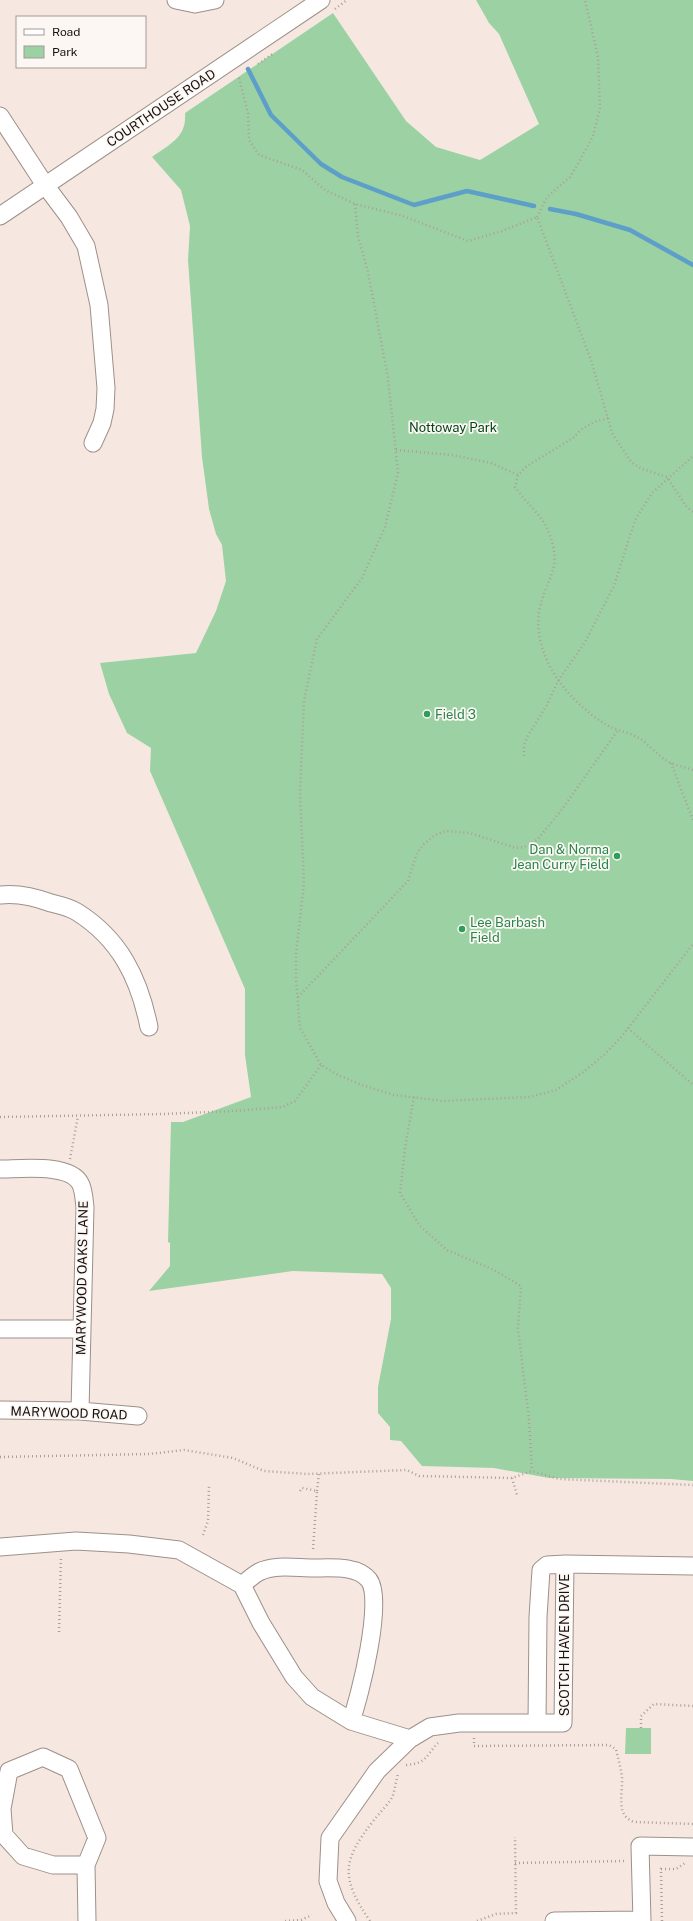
<svg xmlns="http://www.w3.org/2000/svg" width="693" height="1921" viewBox="0 0 693 1921" font-family="'Public Sans',sans-serif">
	<rect width="100%" height="100%" fill="#f6e8e0"/>
	<!-- green -->
	<path fill="#9cd2a3" d="M 476,0 L 693,0 L 693,1481 L 671,1479 L 549,1478 L 494,1468 L 422,1466 L 401,1441 L 390,1440 L 390,1427 L 378,1413 L 378,1387 L 391,1319 L 391,1288 L 382,1274 L 293,1271 L 149,1291 L 170,1266 L 170,1243 L 168,1242 L 171,1122 L 183,1122 L 251,1097 L 245,1055 L 245,989 L 150,771 L 151,748 L 127,733 L 109,694 L 100,663 L 196,653 L 216,611 L 226,581 L 222,545 L 216,534 L 209,509 L 202,457 L 188,260 L 190,226 L 181,190 L 152,157 C 169,144 187,138 185,113 L 333,13 L 406,121 L 436,147 L 480,160 L 539,124 L 499,34 L 489,23 Z
		M 626,1728 L 651,1728 L 651,1754 L 625,1754 Z"/>
	<g fill="none" stroke-linecap="round" stroke-linejoin="round">
		<!-- stream -->
		<path stroke="#5e9fc9" stroke-width="4.5" d="M 248,69 L 271,115 L 321,164 L 342,177 L 414,205 L 467,191 L 534,206
			M 550,209 L 576,214 L 630,230 L 693,265"/>
		<!-- minor casing -->
		<g stroke="#9d9089" stroke-width="19">
			<path id="minor" d="M 176,0 L 195,4 L 215,0
				M 0,116 L 45,185 L 69,217 L 86,246 L 99,305 L 106,388 L 105,409 L 102,423 L 93,443
				M 0,216 L 321,0
				M 0,895 C 17,893 35,897 51,903 C 59,905 69,907 77,912 C 120,939 139,978 149,1027
				M 0,1169 C 20,1169 69,1163 80,1183 C 84,1190 84,1200 85,1207 L 80,1411
				M 0,1329 L 81,1329
				M 0,1410 L 80,1411 L 138,1416
				M 0,1547 L 76,1541 L 129,1544 L 179,1550 L 242,1585 L 261,1623 L 294,1677 L 312,1697 L 351,1721 L 410,1739
				M 242,1585 C 247,1581 253,1575 259,1572 C 274,1564 297,1568 313,1568 C 330,1568 357,1565 369,1580 C 384,1600 360,1696 351,1721
				M 537,1723 L 538,1617 L 541,1570 L 547,1565 L 565,1564
				M 43,1757 L 69,1769 L 97,1838 L 86,1865 L 53,1865 L 23,1856 L 4,1835 L 2,1809 L 9,1771 Z
				M 86,1865 L 87,1921
				M 347,1921 L 336,1903 L 328,1881 L 330,1838 L 377,1771 L 410,1739 L 430,1727 L 459,1723 L 563,1723 L 565,1564 L 693,1566
				M 554,1921 L 642,1920
				M 642,1921 L 640,1846 L 693,1847"/>
		</g>
		<!-- path -->
		<path stroke="#aa9f99" stroke-width="2.5" stroke-dasharray="1 3" stroke-linecap="butt" d="M 335,9 L 347,0
			M 258,64 L 274,53
			M 239,78 L 248,113 L 249,140 L 259,155 L 302,170 L 325,190 L 355,204 L 403,216 L 468,241 L 502,231 L 537,217 L 591,360 L 612,433 L 631,462 L 642,469 L 667,477 L 686,506 L 693,512
			M 355,204 L 358,236 L 368,272 L 388,378 L 398,473 L 385,527 L 362,578 L 317,639 L 304,701 L 300,792 L 304,883 L 296,954 L 296,978 L 300,1028 L 321,1065 L 338,1075 L 362,1085 L 394,1095 L 442,1101 L 530,1097 L 556,1090 L 582,1073 L 604,1055 L 622,1036 L 693,944
			M 537,217 L 547,197 L 570,177 L 579,162 L 593,136 L 600,108 L 598,57 L 585,0
			M 608,418 L 594,422 L 582,429 L 573,438 L 527,466 L 518,475 L 515,487 C 525,502 543,516 549,533 C 564,570 544,581 539,612 C 533,657 568,701 605,724 C 615,730 628,732 639,738 C 649,744 657,755 667,761 C 674,765 685,767 693,770
			M 396,450 L 452,455 L 491,463 L 518,475
			M 524,756 L 524,746 L 527,737 L 547,705 L 558,681 L 585,642 L 614,586 L 635,520 L 652,493 L 693,456
			M 671,763 L 693,820
			M 298,997 L 408,881 L 417,853 L 424,844 L 435,835 L 446,831 L 470,833 L 516,848 L 524,847 L 537,840 L 560,812 L 618,730
			M 628,1028 L 693,1085
			M 414,1097 L 405,1148 L 400,1193 L 420,1226 L 447,1250 L 494,1270 L 521,1286 L 518,1328 L 529,1420 L 532,1471
			M 0,1117 L 163,1114 L 233,1111 L 283,1107 L 295,1101 L 321,1065
			M 70,1159 L 78,1116
			M 0,1457 L 149,1454 L 184,1450 L 233,1458 L 264,1471 L 307,1474 L 407,1470 L 419,1476 L 512,1478 L 532,1471 L 559,1479 L 693,1485
			M 512,1478 L 517,1495
			M 300,1491 L 302,1488 L 317,1491 L 313,1550
			M 317,1491 L 319,1473
			M 203,1535 L 208,1521 L 209,1486
			M 59,1632 L 61,1557
			M 641,1728 L 641,1716 L 654,1704 L 693,1706
			M 474,1738 L 474,1746 L 609,1745 L 616,1749 C 618,1759 621,1768 622,1777 C 623,1794 615,1815 634,1822 L 693,1824
			M 406,1765 C 428,1763 425,1756 438,1743
			M 515,1863 L 625,1861
			M 285,1921 L 301,1920 L 312,1915
			M 370,1921 C 340,1877 342,1861 374,1820 C 380,1812 390,1803 393,1795 C 395,1788 396,1781 398,1774
			M 477,1921 L 496,1914 L 516,1913 L 515,1837
			M 662,1921 L 661,1869 L 676,1869 L 685,1863"/>
		<!-- minor -->
		<use href="#minor" stroke="#fff" stroke-width="17"/>
	</g>
	<!-- markers -->
	<g fill="#2e9e5b" stroke="#fdf7f4" stroke-width="1.5">
		<circle cx="427" cy="714" r="4"/>
		<circle cx="617" cy="856" r="4"/>
		<circle cx="462" cy="929" r="4"/>
	</g>
	<g text-anchor="middle" dominant-baseline="central" stroke-width="3.5" stroke-linejoin="round" paint-order="stroke">
		<!-- street labels -->
		<g font-size="13" fill="#15110e" stroke="#fdf7f4">
			<text transform="translate(161 108) rotate(-34)">COURTHOUSE ROAD</text>
			<text transform="translate(82 1278) rotate(-89)">MARYWOOD OAKS LANE</text>
			<text transform="translate(69 1413) rotate(2)">MARYWOOD ROAD</text>
			<text transform="translate(564 1645) rotate(-90)">SCOTCH HAVEN DRIVE</text>
		</g>
		<!-- park labels -->
		<g font-size="13" fill="#024517" stroke="#fdf7f4">
			<text x="453" y="427">Nottoway Park</text>
		</g>
		<!-- leisure labels -->
		<g font-size="13" fill="#27864d" stroke="#fdf7f4" text-anchor="start">
			<text x="435" y="714">Field 3</text>
			<text x="609" y="849" text-anchor="end">Dan &amp; Norma<tspan x="609" dy="15">Jean Curry Field</tspan></text>
			<text x="470" y="922">Lee Barbash<tspan x="470" dy="15">Field</tspan></text>
		</g>
	</g>
	<!-- legend -->
	<rect x="16" y="16" width="130" height="52" fill="#fdf7f4" stroke="#a09b98"/>
	<rect x="24" y="29" width="20" height="6" fill="#ffffff" stroke="#a09b98"/>
	<text x="52" y="36" font-size="12" fill="#15110e">Road</text>
	<rect x="24" y="46" width="20" height="12" fill="#9cd2a3" stroke="#a09b98"/>
	<text x="52" y="56" font-size="12" fill="#15110e">Park</text>
</svg>
